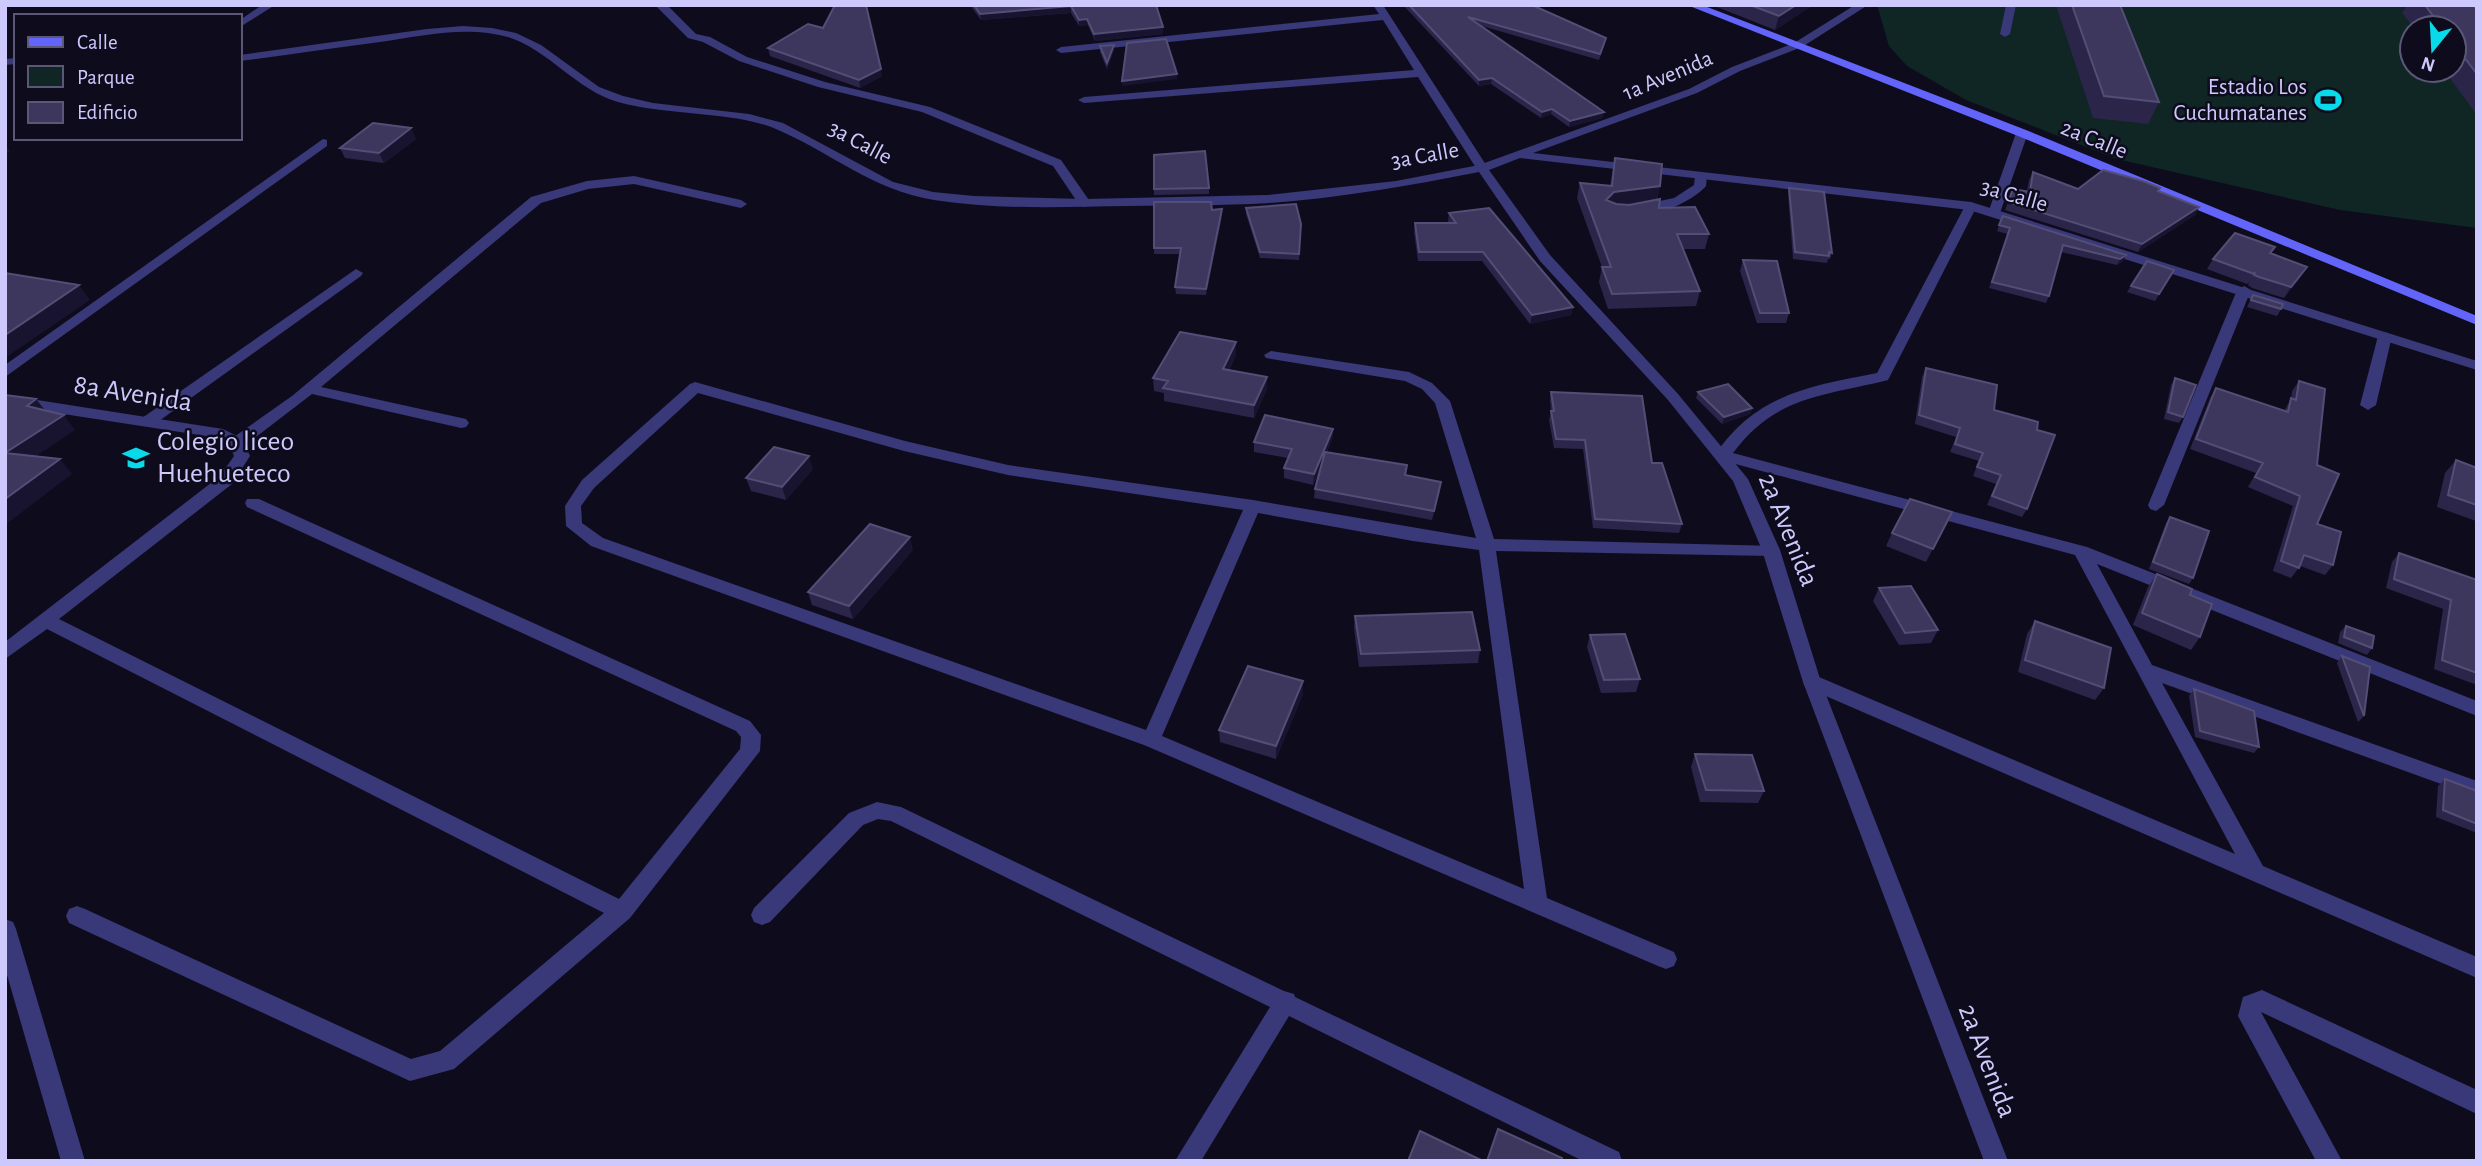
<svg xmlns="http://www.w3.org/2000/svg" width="2482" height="1166" viewBox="0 0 2482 1166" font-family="'Alegreya Sans',sans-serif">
	<rect width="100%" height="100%" fill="#0e0c1c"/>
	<!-- green -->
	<path fill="#0f2624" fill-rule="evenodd" d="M 1877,5 L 2477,5 L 2477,228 L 2340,210 L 2117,159 L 1966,100 L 1907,66 L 1889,46 ZM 2412,28 L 2454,28 L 2454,70 L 2412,70 Z"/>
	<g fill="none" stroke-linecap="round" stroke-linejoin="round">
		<!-- service -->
		<path fill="#393879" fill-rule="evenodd" d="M 2006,5 L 2016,5 L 2010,34 L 2005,37 L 2000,34 Z
			M 1701,172 L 1707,176 L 1706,186 C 1694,201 1647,223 1631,210 L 1632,207 L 1674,198 L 1694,185 L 1695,176 Z
			M 634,176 L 741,200 L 747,204 L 741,208 L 634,184 L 588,189 L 541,203 L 321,387 L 466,419 L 469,423 L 466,427 L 461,428 L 312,394 L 243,447 L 231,447 L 229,443 L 231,439 L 292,396 L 531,197 L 587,181 Z
			M 356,269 L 363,273 L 361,276 L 152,426 L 142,426 L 139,422 L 142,418 Z
			M 2385,332 L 2392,336 L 2376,405 L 2368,410 L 2360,405 L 2378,336 Z"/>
		<!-- minor -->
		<path fill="#393879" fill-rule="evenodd" d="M 262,5 L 275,5 L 240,27 L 240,20 Z
			M 655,5 L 667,5 L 696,34 L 710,37 L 747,57 L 825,82 L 930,107 L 1061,160 L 1091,203 L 1085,207 L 1080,206 L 1053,166 L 922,112 L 818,87 L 739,61 L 703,42 L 688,38 Z
			M 1373,5 L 1383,5 L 1488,168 L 1486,171 L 1478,171 L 1418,77 L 1084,103 L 1078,100 L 1084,97 L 1414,70 L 1383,20 L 1061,53 L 1056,50 L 1061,47 L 1379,14 Z
			M 2022,129 L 2028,133 L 2000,213 L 1999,216 L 1989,216 L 1988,213 L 2016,133 Z
			M 323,139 L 327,140 L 327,146 L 5,377 L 5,365 Z
			M 1971,202 L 1977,206 L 1888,380 C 1825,396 1776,395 1733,453 L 2087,547 L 2477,701 L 2477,716 L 2097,564 L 2152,665 L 2477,781 L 2477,797 L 2162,683 L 2263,866 L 2477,957 L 2477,978 L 1805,687 L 1803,682 L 1805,677 L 1812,675 L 1819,677 L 2235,854 L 2075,555 L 1717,459 L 1715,455 C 1756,394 1810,386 1877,373 L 1965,206 Z
			M 2244,286 L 2251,290 L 2164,505 L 2156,511 L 2150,509 L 2148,505 L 2237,290 Z
			M 1271,351 L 1409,372 L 1432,383 L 1450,401 L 1494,539 L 1777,546 L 1780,550 L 1771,556 L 1496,551 L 1547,898 L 1674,952 L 1677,959 L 1674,966 L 1666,969 L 1658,966 L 1144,745 L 591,546 L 566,526 L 565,506 L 582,480 L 690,384 L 695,382 L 905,441 L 1008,465 L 1253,500 L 1476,538 L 1435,403 L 1422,389 L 1405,381 L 1266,358 L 1264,355 ZM 698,393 L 904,451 L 1008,475 L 1243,510 L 1146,730 L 603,538 L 582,523 L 581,506 L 594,488 ZM 1258,513 L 1413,541 L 1479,550 L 1524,889 L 1162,736 Z
			M 5,395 L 223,429 L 243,439 L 250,456 L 232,484 L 59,619 L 619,899 L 740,749 L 741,737 L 736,731 L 247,507 L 245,503 L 247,499 L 259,499 L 750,721 L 761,735 L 760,751 L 630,918 L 454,1069 L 410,1081 L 69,923 L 66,916 L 69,909 L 77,906 L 85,909 L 411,1059 L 440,1051 L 604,913 L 47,629 L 5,659 L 5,642 L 220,476 L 234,456 L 230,446 L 219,438 L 5,405 Z
			M 877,802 L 901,807 L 1284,991 L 1294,994 L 1295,997 L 1619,1152 L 1622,1161 L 1583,1161 L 1289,1016 L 1201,1161 L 1175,1161 L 1270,1007 L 891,821 L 878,819 L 863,825 L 770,922 L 762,925 L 754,922 L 751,915 L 754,908 L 849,813 Z
			M 5,919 L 13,922 L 16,929 L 85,1161 L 61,1161 L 5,968 Z
			M 2262,990 L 2477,1090 L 2477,1114 L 2261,1012 L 2342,1161 L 2316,1161 L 2238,1016 L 2243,997 Z"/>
		<!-- tertiary -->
		<path fill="#393879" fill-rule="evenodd" d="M 1855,5 L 1868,5 L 1802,47 L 1740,71 L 1697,93 L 1533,153 L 1971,202 L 2477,361 L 2477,370 L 1969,210 L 1520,158 L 1489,170 L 1550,255 L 1678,394 L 1748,479 L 1780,550 L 1821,682 L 2008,1161 L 1984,1161 L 1803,682 L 1762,550 L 1733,481 L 1668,400 L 1540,261 L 1479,172 C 1409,186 1339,198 1269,203 C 1222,206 1174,205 1127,206 C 1064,207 997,210 934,200 C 872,190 832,153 776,129 C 734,111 667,116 618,102 C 576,90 549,50 508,37 C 468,25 420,36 380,42 C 333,48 287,55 240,61 L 240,55 L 427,29 L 463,26 L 492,28 L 516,33 L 541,45 L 599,87 L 623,96 L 653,103 L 749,114 L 783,123 L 893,182 L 933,192 L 974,196 L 1085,199 L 1268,195 L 1396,181 L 1479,165 L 1689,89 L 1732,67 L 1794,43 Z
			M 16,58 L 16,64 L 5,65 L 5,59 Z"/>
		<!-- secondary -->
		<path fill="#6364f9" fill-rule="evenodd" d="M 1687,5 L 1702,5 L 2026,130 L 2477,316 L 2477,325 L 2018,136 Z"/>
	</g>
	<!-- wall -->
	<path fill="#2b254a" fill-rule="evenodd" d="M 970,5 L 1156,5 L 1163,27 L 1163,34 L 1095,41 L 1088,25 L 1079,26 L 1071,13 L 981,20 Z
		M 1403,5 L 1532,5 L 1605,44 L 1599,60 L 1482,26 L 1604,112 L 1602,118 L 1569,127 L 1551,114 L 1541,118 L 1491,84 L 1479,86 Z
		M 1712,5 L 1813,5 L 1775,30 Z
		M 2056,5 L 2120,5 L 2159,102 L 2148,124 L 2093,118 Z
		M 2407,5 L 2477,5 L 2477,115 L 2444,70 L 2454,70 L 2454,28 L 2414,28 L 2402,13 Z
		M 1114,45 L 1114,50 L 1107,69 L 1100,52 L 1100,46 Z
		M 768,48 L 882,76 L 860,88 L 770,56 Z
		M 416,139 L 384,163 L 345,158 L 340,148 Z
		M 1154,155 L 1209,188 L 1209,194 L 1154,195 Z
		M 1615,158 L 1660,186 L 1657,200 L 1659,208 L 1709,234 L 1705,249 L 1683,249 L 1700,291 L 1696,306 L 1608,309 L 1599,282 L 1602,267 L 1577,198 L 1580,183 L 1610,186 ZM 1655,200 L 1629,205 L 1622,205 Z
		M 2033,172 L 2078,189 L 2158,191 L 2199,207 L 2195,215 L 2138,252 L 2005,210 L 2013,189 L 2027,191 L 2029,180 Z
		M 1789,188 L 1832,253 L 1830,259 L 1828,259 L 1827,263 L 1793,259 L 1788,194 Z
		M 1154,202 L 1212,210 L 1222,216 L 1206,295 L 1176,294 L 1175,287 L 1180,254 L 1154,254 Z
		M 1246,208 L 1301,224 L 1299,260 L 1260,258 L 1246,214 Z
		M 1449,213 L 1573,307 L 1571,315 L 1530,324 L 1482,261 L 1418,261 L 1414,232 L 1415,223 L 1449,223 L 1448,222 Z
		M 2003,216 L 2126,255 L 2123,261 L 2117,265 L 2061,252 L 2049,296 L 2046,303 L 1989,288 L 2007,234 L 1997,231 Z
		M 2275,247 L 2271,254 L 2300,278 L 2284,298 L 2252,288 L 2248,285 L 2249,282 L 2247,284 L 2207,269 L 2213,259 Z
		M 1743,260 L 1789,313 L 1786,323 L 1757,323 L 1740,271 Z
		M 2174,270 L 2155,301 L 2127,292 L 2131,286 Z
		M 2253,295 L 2281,309 L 2277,316 L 2247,307 Z
		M 1236,355 L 1229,370 L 1267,389 L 1254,418 L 1164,401 L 1164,393 L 1154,391 L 1153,378 Z
		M 1926,368 L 1994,410 L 2027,509 L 2022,517 L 1987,505 L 1996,484 L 1973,476 L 1979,461 L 1950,452 L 1956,437 L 1915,424 L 1922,377 Z
		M 2175,378 L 2183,417 L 2179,423 L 2164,419 L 2171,385 Z
		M 2299,381 L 2317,465 L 2317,524 L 2333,565 L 2325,575 L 2300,566 L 2291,578 L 2273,571 L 2293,506 L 2248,487 L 2256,473 L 2190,449 L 2210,398 L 2216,388 L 2284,411 L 2291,399 L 2292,391 Z
		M 1551,392 L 1652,463 L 1682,524 L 1679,533 L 1593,528 L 1583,449 L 1554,448 L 1549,420 L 1551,411 L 1550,401 Z
		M 1698,392 L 1752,408 L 1750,414 L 1722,424 L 1696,398 Z
		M 1333,429 L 1332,439 L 1327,452 L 1406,475 L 1440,491 L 1432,520 L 1314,498 L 1315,489 L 1322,465 L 1313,485 L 1284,478 L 1284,468 L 1288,458 L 1254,452 L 1254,442 Z
		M 2456,460 L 2477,468 L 2476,521 L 2437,507 L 2445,473 Z
		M 813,469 L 786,500 L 751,491 L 746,478 Z
		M 1952,512 L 1926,562 L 1886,546 L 1892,533 Z
		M 2170,517 L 2193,578 L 2189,584 L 2149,569 L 2166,523 Z
		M 913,550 L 853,619 L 812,605 L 808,592 Z
		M 2399,553 L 2477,580 L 2477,685 L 2434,669 L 2443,609 L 2386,588 L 2392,562 Z
		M 2157,574 L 2190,595 L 2200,637 L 2191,650 L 2133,625 L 2148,587 Z
		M 1879,588 L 1938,630 L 1931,643 L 1899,645 L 1873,601 Z
		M 1355,616 L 1480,650 L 1478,663 L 1359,667 L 1354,628 Z
		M 2035,621 L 2104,688 L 2095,700 L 2018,672 L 2027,634 Z
		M 2346,626 L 2372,648 L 2367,655 L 2338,643 L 2340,632 Z
		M 1590,635 L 1640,679 L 1636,692 L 1601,693 L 1587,647 Z
		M 2342,656 L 2364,716 L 2358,722 L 2337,663 Z
		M 1303,681 L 1303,694 L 1276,759 L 1220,742 L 1219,730 Z
		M 2194,689 L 2259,747 L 2254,753 L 2195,737 L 2189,696 Z
		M 1695,754 L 1764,791 L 1758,803 L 1700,802 L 1691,767 Z
		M 2445,779 L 2477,791 L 2477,833 L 2436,817 L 2438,786 Z"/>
	<!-- shaded-wall -->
	<path fill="#18142f" d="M 1796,5 L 1813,5 L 1775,30 L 1779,16 Z
		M 1071,6 L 1071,13 L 981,20 L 980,14 Z
		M 1087,19 L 1088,25 L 1079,26 L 1079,20 Z
		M 1163,27 L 1163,34 L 1095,41 L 1094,34 Z
		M 1114,45 L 1114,50 L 1107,69 L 1107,63 Z
		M 881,69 L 882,76 L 860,88 L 859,80 Z
		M 1177,74 L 1177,79 L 1122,86 L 1122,81 Z
		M 1492,78 L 1491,84 L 1479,86 L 1479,80 Z
		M 1552,109 L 1551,114 L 1541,118 L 1542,112 Z
		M 1604,112 L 1602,118 L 1569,127 L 1570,121 Z
		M 411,128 L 416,139 L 384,163 L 379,153 Z
		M 5,145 L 10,151 L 5,155 Z
		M 1660,186 L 1657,200 L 1611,206 L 1606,200 L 1614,192 Z
		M 2199,207 L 2195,215 L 2138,252 L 2142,244 Z
		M 1222,209 L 1222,216 L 1206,295 L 1206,289 Z
		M 2126,255 L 2123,261 L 2117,265 L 2120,259 Z
		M 2307,267 L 2300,278 L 2284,298 L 2291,287 Z
		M 79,285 L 90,300 L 5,358 L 5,335 Z
		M 1573,307 L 1571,315 L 1530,324 L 1532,315 Z
		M 1236,342 L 1236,355 L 1223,381 L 1223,369 Z
		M 1267,377 L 1267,389 L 1254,418 L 1254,405 Z
		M 36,399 L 48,414 L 27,406 Z
		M 1752,408 L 1750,414 L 1722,424 L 1724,417 Z
		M 64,415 L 75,430 L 18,468 L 5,453 Z
		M 1333,429 L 1332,439 L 1313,485 L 1314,474 Z
		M 809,456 L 813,469 L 786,500 L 782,487 Z
		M 60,459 L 72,474 L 5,525 L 5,499 Z
		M 1441,482 L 1440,491 L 1432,520 L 1434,511 Z
		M 910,537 L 913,550 L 853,619 L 849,606 Z
		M 1303,681 L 1303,694 L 1276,759 L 1276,746 Z"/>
	<!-- building -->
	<path fill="#3d375d" stroke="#534e76" stroke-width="2" d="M 835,5 L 866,5 L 881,69 L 859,80 L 768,48 L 808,24 L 823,28 Z
		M 974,5 L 1156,5 L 1163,27 L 1094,34 L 1087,19 L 1079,20 L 1071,6 L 980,14 Z
		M 1409,5 L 1532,5 L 1606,38 L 1600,54 L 1468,17 L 1604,112 L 1570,121 L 1552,109 L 1542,112 L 1492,78 L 1479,80 Z
		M 1750,5 L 1796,5 L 1779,16 Z
		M 2072,5 L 2120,5 L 2159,102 L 2104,96 Z
		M 2425,5 L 2473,5 L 2477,10 L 2477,74 L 2454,44 L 2454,28 L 2442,28 Z
		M 1166,39 L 1177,74 L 1122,81 L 1127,43 Z
		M 1114,45 L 1107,63 L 1100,46 Z
		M 373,123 L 411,128 L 379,153 L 340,148 Z
		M 1205,151 L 1209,188 L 1154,189 L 1154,155 Z
		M 1615,158 L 1662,164 L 1660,186 L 1614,192 L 1606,200 L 1616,204 L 1629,205 L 1660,199 L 1659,208 L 1695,207 L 1709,234 L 1677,234 L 1700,291 L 1612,294 L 1602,267 L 1611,267 L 1580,183 L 1612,186 Z
		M 2103,170 L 2143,181 L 2160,188 L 2158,191 L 2199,207 L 2142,244 L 2008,202 L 2013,189 L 2030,192 L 2033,172 L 2078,189 Z
		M 1789,188 L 1824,192 L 1832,253 L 1829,252 L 1829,256 L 1795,252 Z
		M 1154,202 L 1211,202 L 1212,210 L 1222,209 L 1206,289 L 1175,287 L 1181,248 L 1154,248 Z
		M 1296,204 L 1301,224 L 1299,254 L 1260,252 L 1246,208 Z
		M 1489,208 L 1573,307 L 1532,315 L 1483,252 L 1419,252 L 1415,223 L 1456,223 L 1449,213 Z
		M 2003,216 L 2126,255 L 2120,259 L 2063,245 L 2049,296 L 1992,282 L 2010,228 L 1999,225 Z
		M 2235,233 L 2275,247 L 2270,253 L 2307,267 L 2291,287 L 2259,277 L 2254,275 L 2255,272 L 2254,274 L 2213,259 Z
		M 1743,260 L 1777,261 L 1789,313 L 1760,313 Z
		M 2147,261 L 2174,270 L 2159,294 L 2131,286 Z
		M 5,273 L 79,285 L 5,335 Z
		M 2253,295 L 2283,304 L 2281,309 L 2251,300 Z
		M 1180,332 L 1236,342 L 1223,369 L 1267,377 L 1254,405 L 1163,388 L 1168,381 L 1153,378 Z
		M 1926,368 L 1997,385 L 1994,410 L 2038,422 L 2037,430 L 2055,435 L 2027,509 L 1992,496 L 2001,475 L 1977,467 L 1983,453 L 1955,444 L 1960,428 L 1919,415 Z
		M 2175,378 L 2196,385 L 2183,417 L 2168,412 Z
		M 2299,381 L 2325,389 L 2317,465 L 2339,474 L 2317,524 L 2341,532 L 2333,565 L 2304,555 L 2299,568 L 2281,561 L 2300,496 L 2255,477 L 2263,463 L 2196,439 L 2216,388 L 2288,412 L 2291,398 L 2296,400 Z
		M 1728,384 L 1752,408 L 1724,417 L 1698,392 Z
		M 1551,392 L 1642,396 L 1652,463 L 1662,463 L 1682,524 L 1595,519 L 1585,440 L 1556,439 L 1551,411 L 1554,411 Z
		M 5,395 L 36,399 L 27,406 L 64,415 L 5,453 Z
		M 1265,415 L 1333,429 L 1314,474 L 1284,468 L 1292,449 L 1254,442 Z
		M 774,447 L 809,456 L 782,487 L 746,478 Z
		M 1325,452 L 1407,465 L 1405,475 L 1441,482 L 1434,511 L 1315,489 Z
		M 5,453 L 60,459 L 5,499 Z
		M 2456,460 L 2477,468 L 2477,505 L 2448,495 Z
		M 1910,499 L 1952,512 L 1933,549 L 1892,533 Z
		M 2170,517 L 2209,531 L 2193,578 L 2153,562 Z
		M 870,524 L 910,537 L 849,606 L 808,592 Z
		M 2399,553 L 2477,580 L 2477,673 L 2442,660 L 2451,600 L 2394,579 Z
		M 2157,574 L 2192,589 L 2190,595 L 2212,604 L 2200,637 L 2142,613 Z
		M 1911,586 L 1938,630 L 1905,633 L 1879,588 Z
		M 1472,612 L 1480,650 L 1361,654 L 1355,616 Z
		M 2035,621 L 2111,648 L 2104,688 L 2025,660 Z
		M 2346,626 L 2374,636 L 2372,648 L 2344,637 Z
		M 1625,634 L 1640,679 L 1604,680 L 1590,635 Z
		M 2342,656 L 2370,667 L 2364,716 Z
		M 1248,666 L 1303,681 L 1276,746 L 1219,730 Z
		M 2194,689 L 2254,711 L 2259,747 L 2200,731 Z
		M 1695,754 L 1752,755 L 1764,791 L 1706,790 Z
		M 2445,779 L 2477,791 L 2477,824 L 2443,810 Z
		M 1498,1129 L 1562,1158 L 1561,1161 L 1487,1161 Z
		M 1420,1131 L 1483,1161 L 1408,1161 Z"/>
	<!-- icons -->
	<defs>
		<g id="stadium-bare" transform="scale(2.1)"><path d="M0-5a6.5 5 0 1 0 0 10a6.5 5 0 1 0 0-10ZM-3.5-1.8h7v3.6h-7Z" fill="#08daea" stroke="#0e0c1c" stroke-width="2.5" paint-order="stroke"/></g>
		<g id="school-bare" transform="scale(2.1)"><path d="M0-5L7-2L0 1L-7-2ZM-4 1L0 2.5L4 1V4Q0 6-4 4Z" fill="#08daea" stroke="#0e0c1c" stroke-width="2.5" paint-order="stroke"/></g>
	</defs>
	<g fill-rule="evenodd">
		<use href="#stadium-bare" x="2328" y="100"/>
		<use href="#school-bare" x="136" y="458"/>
	</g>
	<g text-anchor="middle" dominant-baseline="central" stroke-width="5" stroke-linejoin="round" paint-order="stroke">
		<!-- far-street labels -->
		<g font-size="23" fill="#cdc9fd" stroke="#0e0c1c">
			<text transform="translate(1668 76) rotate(-23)">1a Avenida</text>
			<text transform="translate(2094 140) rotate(22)">2a Calle</text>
			<text transform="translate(860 143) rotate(28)">3a Calle</text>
			<text transform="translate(1425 156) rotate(-10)">3a Calle</text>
			<text transform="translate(2014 196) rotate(16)">3a Calle</text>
		</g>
		<!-- far-poi labels -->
		<g font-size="23" fill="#cdc9fd" stroke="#0e0c1c" text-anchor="end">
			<text x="2307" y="87">Estadio Los<tspan x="2307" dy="26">Cuchumatanes</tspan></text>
		</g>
		<!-- street labels -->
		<g font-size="28" fill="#cdc9fd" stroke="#0e0c1c">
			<text transform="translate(133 394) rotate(9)">8a Avenida</text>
			<text transform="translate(1788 530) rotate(68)">2a Avenida</text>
			<text transform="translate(1987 1061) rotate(69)">2a Avenida</text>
		</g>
		<!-- poi labels -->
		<g font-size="28" fill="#cdc9fd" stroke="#0e0c1c" text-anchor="start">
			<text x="157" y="442">Colegio liceo<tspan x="157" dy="32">Huehueteco</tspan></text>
		</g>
	</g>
	<!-- border -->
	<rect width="2482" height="1166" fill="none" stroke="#cdc9fd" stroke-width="14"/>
	<!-- legend -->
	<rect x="14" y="14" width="228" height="126" fill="#0e0c1c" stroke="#5a5876" stroke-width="2"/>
	<rect x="28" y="37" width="35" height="10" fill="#6364f9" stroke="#5a5876" stroke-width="2"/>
	<text x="77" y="49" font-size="21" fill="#cdc9fd">Calle</text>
	<rect x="28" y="66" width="35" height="21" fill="#0f2624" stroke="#5a5876" stroke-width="2"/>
	<text x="77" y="84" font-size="21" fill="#cdc9fd">Parque</text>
	<rect x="28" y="102" width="35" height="21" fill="#3d375d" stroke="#5a5876" stroke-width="2"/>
	<text x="77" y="119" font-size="21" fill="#cdc9fd">Edificio</text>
	<!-- north arrow -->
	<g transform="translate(2433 49) rotate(198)"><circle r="33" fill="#0e0c1c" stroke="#5a5876" stroke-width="2"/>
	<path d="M0-5L12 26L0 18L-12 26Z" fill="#08daea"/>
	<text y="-10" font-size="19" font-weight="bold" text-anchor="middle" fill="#cdc9fd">N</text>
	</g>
</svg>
